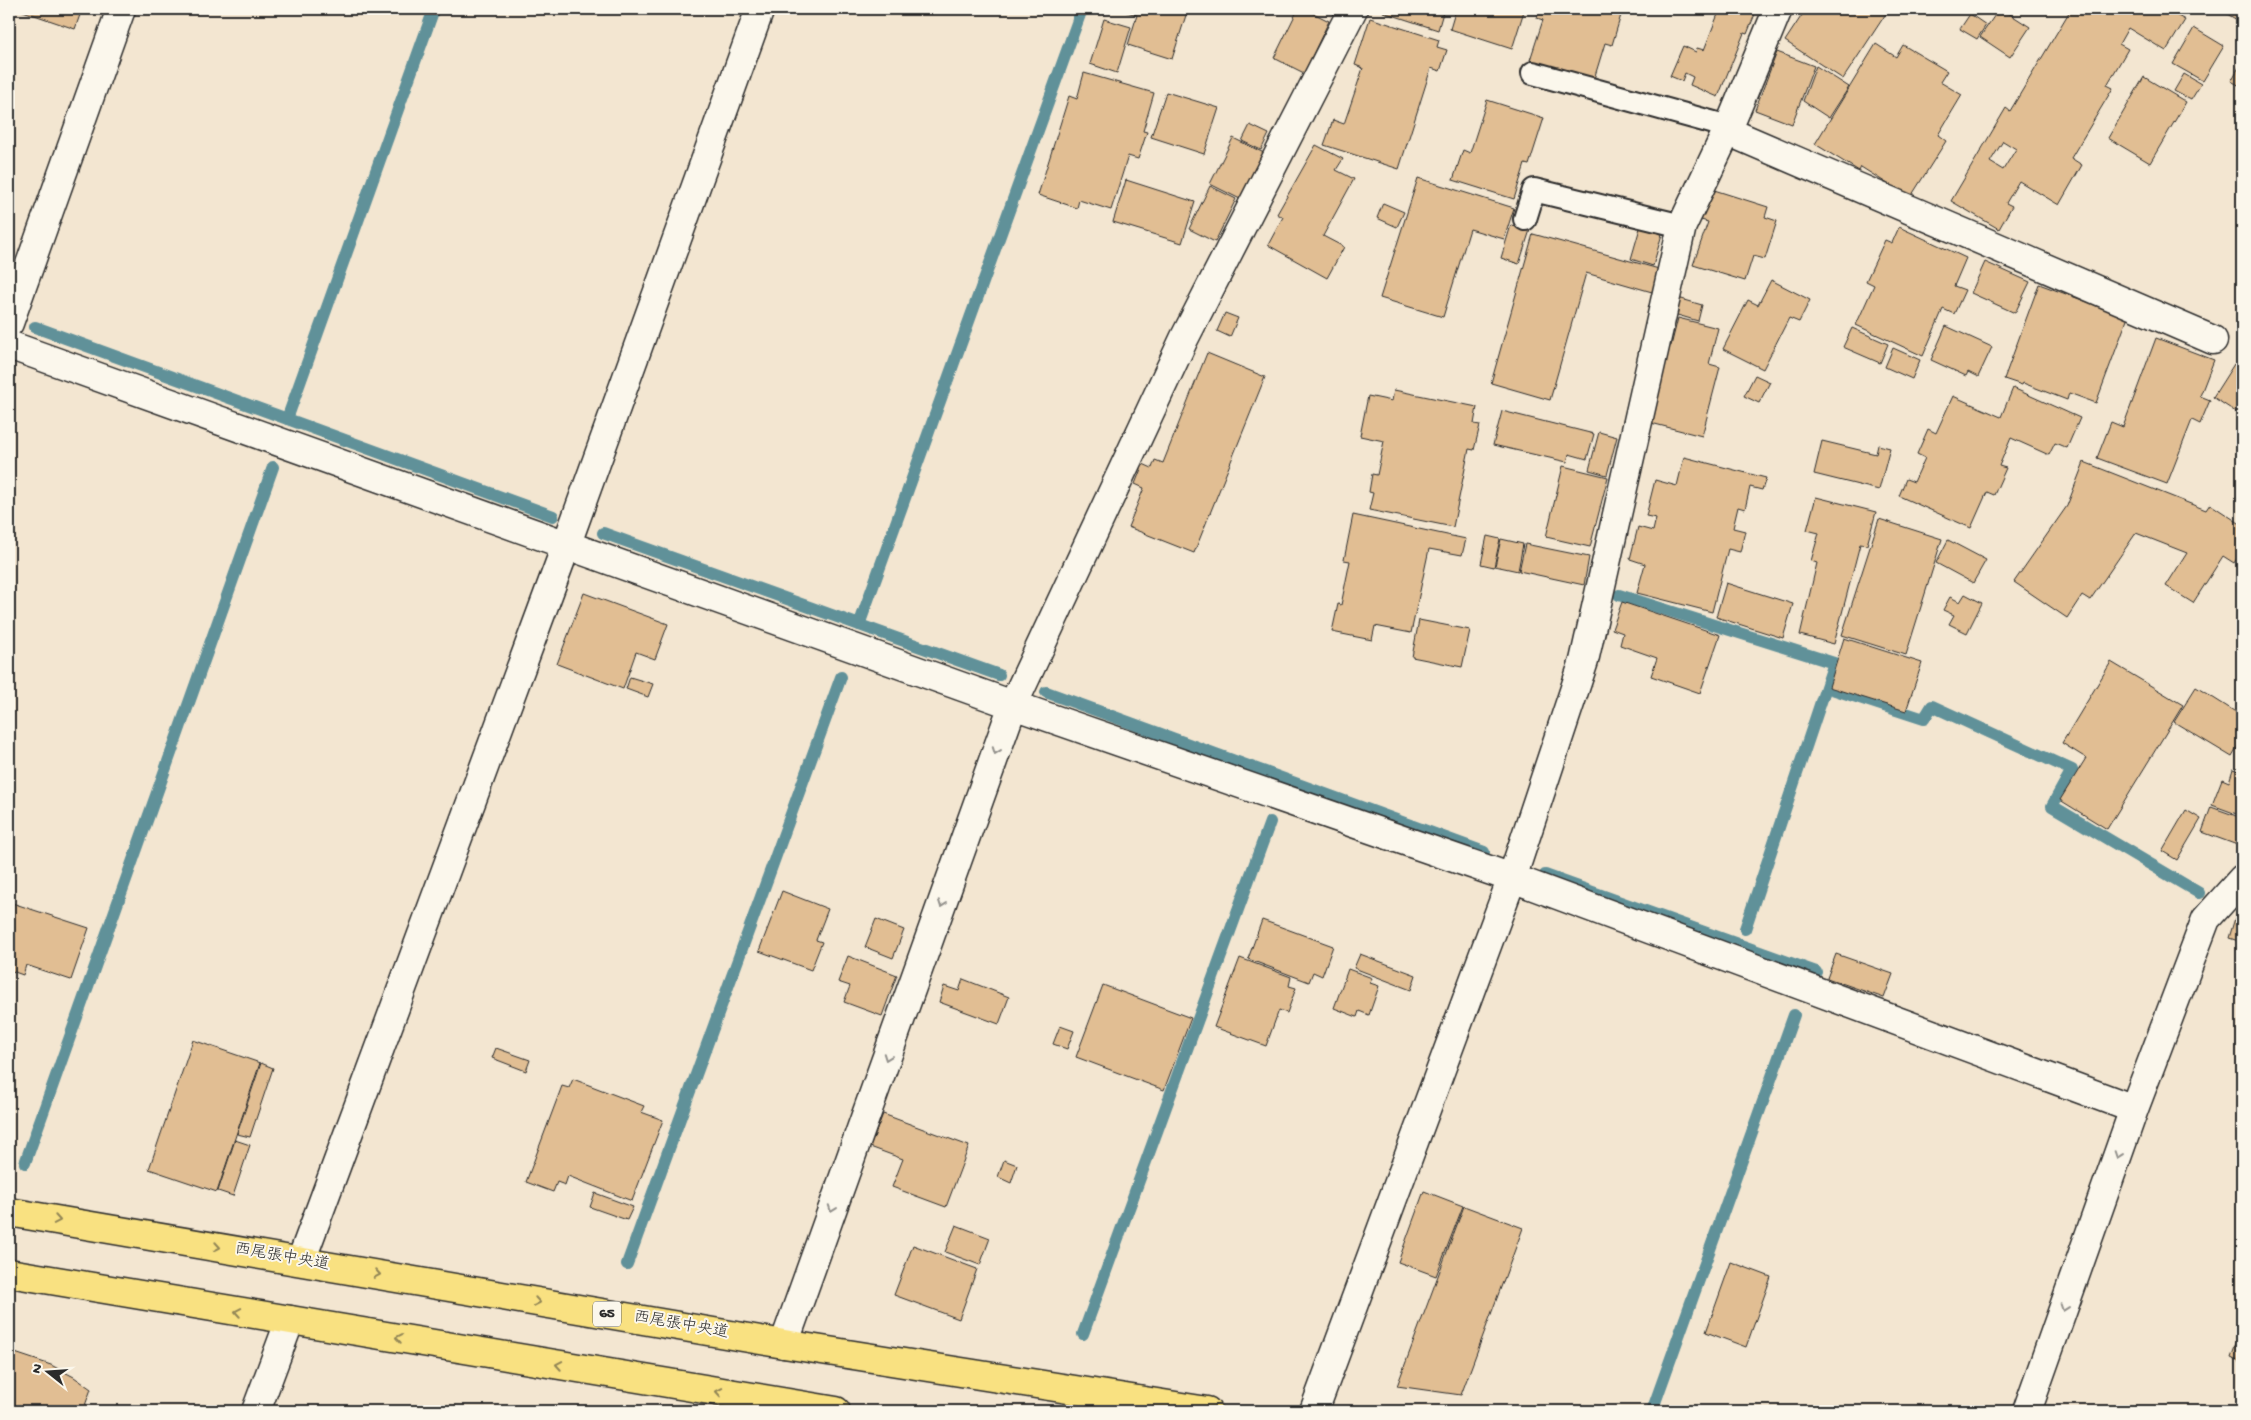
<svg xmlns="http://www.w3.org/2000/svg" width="2251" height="1420" viewBox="0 0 2251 1420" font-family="'Gochi Hand','Klee One',sans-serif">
	<rect width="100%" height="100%" fill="#f3e6d1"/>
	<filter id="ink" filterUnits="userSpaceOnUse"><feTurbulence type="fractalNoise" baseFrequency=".02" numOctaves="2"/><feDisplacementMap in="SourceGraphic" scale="10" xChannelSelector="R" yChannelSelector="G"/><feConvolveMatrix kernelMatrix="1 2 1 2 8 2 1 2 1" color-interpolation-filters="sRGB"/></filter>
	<g filter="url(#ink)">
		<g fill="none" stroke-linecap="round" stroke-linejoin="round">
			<!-- stream -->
			<path stroke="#619199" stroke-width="12" d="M 35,327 L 553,516
				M 287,419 L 434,9
				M 603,533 L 999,675
				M 1619,595 L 1834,663 L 1745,929
				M 859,625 L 1082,9
				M 1826,687 L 1924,719 L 1932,706 L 2072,770 L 2052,806 L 2199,893
				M 1046,692 L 1484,852
				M 1545,875 L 1816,972
				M 25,1163 L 273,467
				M 627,1264 L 841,677
				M 1083,1334 L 1270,822
				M 1652,1411 L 1794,1015"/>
		</g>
		<!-- building -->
		<path fill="#e1be93" stroke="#2b2b2b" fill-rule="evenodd" d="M 17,9 L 82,9 L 75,29 Z
			M 1117,9 L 1188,9 L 1172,59 L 1128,45 L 1137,15 Z
			M 1298,9 L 1305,9 L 1329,21 L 1304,73 L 1274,58 Z
			M 1384,9 L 1444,9 L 1438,30 L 1383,12 Z
			M 1456,9 L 1516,9 L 1524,11 L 1512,49 L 1450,29 Z
			M 1540,9 L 1616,9 L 1615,13 L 1621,15 L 1612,45 L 1605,43 L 1594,79 L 1530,60 L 1543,20 L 1537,18 Z
			M 1720,9 L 1757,9 L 1747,34 L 1744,33 L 1718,97 L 1690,85 L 1693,77 L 1685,73 L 1682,81 L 1670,76 L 1683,46 L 1696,52 L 1697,48 L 1704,50 Z
			M 1806,9 L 1889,9 L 1843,79 L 1785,41 Z
			M 1971,9 L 1984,9 L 1980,15 Z
			M 1999,9 L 2002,9 L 2030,27 L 2010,57 L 1980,37 Z
			M 2071,9 L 2165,9 L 2185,20 L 2166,51 L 2128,28 L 2119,44 L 2128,49 L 2107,85 L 2113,88 L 2071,158 L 2082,165 L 2059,205 L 2019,181 L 2006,203 L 2012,206 L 1999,229 L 1951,201 L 2006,108 L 2010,111 ZM 2003,141 L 2016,149 L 2003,170 L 1990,162 Z
			M 2219,9 L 2242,9 L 2242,23 Z
			M 1970,14 L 1986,25 L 1977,39 L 1960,29 Z
			M 1370,18 L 1439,40 L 1437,47 L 1447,50 L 1440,71 L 1431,68 L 1399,169 L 1324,145 L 1333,120 L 1344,124 L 1363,68 L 1355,65 Z
			M 1104,19 L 1131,27 L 1117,73 L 1090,64 Z
			M 2194,28 L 2224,46 L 2203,81 L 2173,64 Z
			M 1876,44 L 1896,57 L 1903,45 L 1947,71 L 1940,82 L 1962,95 L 1938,135 L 1946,141 L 1910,198 L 1861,167 L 1859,171 L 1815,144 Z
			M 1777,52 L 1814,66 L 1792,124 L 1755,110 Z
			M 2242,62 L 2242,87 L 2231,81 Z
			M 1816,66 L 1849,87 L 1829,118 L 1803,101 Z
			M 1084,73 L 1154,93 L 1143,131 L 1147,132 L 1138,159 L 1128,156 L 1111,210 L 1079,200 L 1077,208 L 1038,195 L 1069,96 L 1077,99 Z
			M 2184,74 L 2201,84 L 2191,100 L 2174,91 Z
			M 2144,77 L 2186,102 L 2150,163 L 2108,138 Z
			M 1166,92 L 1219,108 L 1204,154 L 1151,137 Z
			M 1487,100 L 1544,118 L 1529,165 L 1525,164 L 1514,199 L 1453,180 L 1463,150 L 1470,153 Z
			M 1250,125 L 1269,134 L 1261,150 L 1242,141 Z
			M 1233,138 L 1264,153 L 1242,200 L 1210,184 Z
			M 1316,145 L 1343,159 L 1336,170 L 1354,179 L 1323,236 L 1344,247 L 1327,278 L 1268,245 L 1283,217 L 1277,214 Z
			M 1418,178 L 1514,208 L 1504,239 L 1470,229 L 1443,317 L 1380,298 Z
			M 1126,180 L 1195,202 L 1182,243 L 1113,222 Z
			M 1210,186 L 1236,199 L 1215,242 L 1189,229 Z
			M 1711,189 L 1768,207 L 1765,217 L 1777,221 L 1765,259 L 1753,256 L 1745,281 L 1693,265 L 1708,222 L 1701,220 Z
			M 1383,203 L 1404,212 L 1397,227 L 1377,218 Z
			M 1511,225 L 1530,230 L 1519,264 L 1501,258 Z
			M 1899,227 L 1966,258 L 1954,286 L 1965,290 L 1954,314 L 1943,309 L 1923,356 L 1856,325 L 1874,285 L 1866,281 L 1885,240 L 1892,243 Z
			M 1640,228 L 1662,234 L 1653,266 L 1631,259 Z
			M 1533,234 L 1659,269 L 1652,292 L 1586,273 L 1550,400 L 1491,383 Z
			M 1985,262 L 2030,282 L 2015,313 L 1971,293 Z
			M 1771,280 L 1810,300 L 1799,322 L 1789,318 L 1763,369 L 1723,349 L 1748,300 L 1758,305 Z
			M 2039,284 L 2128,317 L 2096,403 L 2069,393 L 2067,400 L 2023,383 L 2022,385 L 2004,379 Z
			M 1678,298 L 1702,305 L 1698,321 L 1674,314 Z
			M 1225,313 L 1238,318 L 1230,337 L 1217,331 Z
			M 1678,318 L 1718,328 L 1709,364 L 1720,367 L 1702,436 L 1647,422 L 1666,345 L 1671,346 Z
			M 1946,326 L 1992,347 L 1978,377 L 1968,372 L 1966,376 L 1931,360 Z
			M 1852,328 L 1888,344 L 1880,363 L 1843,347 Z
			M 2156,338 L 2214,360 L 2200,396 L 2210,400 L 2200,424 L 2192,420 L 2167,484 L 2097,458 L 2111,422 L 2123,427 Z
			M 1893,348 L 1920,360 L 1912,379 L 1885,367 Z
			M 1207,353 L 1265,377 L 1194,553 L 1128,527 L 1144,488 L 1135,484 L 1143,464 L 1152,468 L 1155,460 L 1163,463 Z
			M 2234,364 L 2242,370 L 2242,416 L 2213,397 Z
			M 1755,375 L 1770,382 L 1759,403 L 1744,396 Z
			M 2013,388 L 2080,418 L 2067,448 L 2055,443 L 2049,455 L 2011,438 L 1999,466 L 2006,468 L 1994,495 L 1987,492 L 1971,528 L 1899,496 L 1906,479 L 1914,482 L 1925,458 L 1917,454 L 1928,429 L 1936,433 L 1953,396 L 2001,417 Z
			M 1394,390 L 1477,407 L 1474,424 L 1480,425 L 1474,450 L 1469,449 L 1453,527 L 1369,510 L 1373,493 L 1369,492 L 1372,474 L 1377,475 L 1384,441 L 1360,436 L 1368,396 L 1392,401 Z
			M 1502,411 L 1594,434 L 1587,459 L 1569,454 L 1567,462 L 1493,445 Z
			M 1599,432 L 1617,437 L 1607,475 L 1589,470 Z
			M 1822,441 L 1876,454 L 1878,445 L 1890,448 L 1879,490 L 1814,474 Z
			M 1684,457 L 1766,478 L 1762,490 L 1750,487 L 1745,509 L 1738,507 L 1733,528 L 1745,531 L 1740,552 L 1728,549 L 1712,612 L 1637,593 L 1645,564 L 1630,559 L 1638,527 L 1653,531 L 1656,518 L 1646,516 L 1655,480 L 1677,486 Z
			M 2084,462 L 2206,510 L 2210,504 L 2242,525 L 2242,551 L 2234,563 L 2223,556 L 2193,603 L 2166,586 L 2187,553 L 2136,533 L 2090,600 L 2082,595 L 2067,618 L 2014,582 L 2067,506 Z
			M 1563,466 L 1608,477 L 1590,547 L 1546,537 Z
			M 1816,497 L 1876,512 L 1867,545 L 1860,544 L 1834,644 L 1800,635 L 1817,563 L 1811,561 L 1819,533 L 1807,530 Z
			M 1353,515 L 1466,539 L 1462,555 L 1429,549 L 1411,633 L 1375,626 L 1372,640 L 1332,632 L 1338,604 L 1341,605 L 1350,561 L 1344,560 Z
			M 1879,519 L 1942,539 L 1906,655 L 1842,635 Z
			M 1487,536 L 1500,539 L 1494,567 L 1481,564 Z
			M 1501,539 L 1523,544 L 1518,571 L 1495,566 Z
			M 1948,540 L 1986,560 L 1973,583 L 1936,563 Z
			M 1525,544 L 1589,557 L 1584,585 L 1519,571 Z
			M 1726,583 L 1793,604 L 1783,638 L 1716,617 Z
			M 584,593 L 668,624 L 655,659 L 636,652 L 623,689 L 557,664 Z
			M 1965,594 L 1982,603 L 1967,633 L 1949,624 L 1954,615 L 1943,610 L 1950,597 L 1960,602 Z
			M 1622,602 L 1720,635 L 1700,693 L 1651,676 L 1657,658 L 1620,645 L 1623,633 L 1612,629 Z
			M 1419,620 L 1470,630 L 1462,667 L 1412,657 Z
			M 1844,638 L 1922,663 L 1906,711 L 1829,687 Z
			M 2111,662 L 2183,705 L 2107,829 L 2060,800 L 2086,758 L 2062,743 Z
			M 630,677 L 653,684 L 648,697 L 626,689 Z
			M 2196,687 L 2242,716 L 2242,740 L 2232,757 L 2174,722 Z
			M 2233,769 L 2242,772 L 2242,816 L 2212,805 L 2222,779 L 2229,782 Z
			M 2211,807 L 2242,818 L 2242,840 L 2240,846 L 2202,832 Z
			M 2186,810 L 2201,819 L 2177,860 L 2162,851 Z
			M 782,891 L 828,909 L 816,940 L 822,942 L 811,970 L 759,951 Z
			M 9,902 L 89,928 L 71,980 L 26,965 L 23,975 L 9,970 Z
			M 2235,918 L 2242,920 L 2242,942 L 2229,938 Z
			M 876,919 L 904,930 L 893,958 L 865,947 Z
			M 1262,920 L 1333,946 L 1322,976 L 1313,972 L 1309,982 L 1248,959 Z
			M 1360,954 L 1416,975 L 1411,990 L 1354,968 Z
			M 1836,954 L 1893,974 L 1884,998 L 1827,978 Z
			M 848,956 L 897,975 L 882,1016 L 844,1002 L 850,986 L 838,982 Z
			M 1240,958 L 1291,977 L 1289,986 L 1296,988 L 1287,1013 L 1279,1010 L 1266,1046 L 1214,1027 Z
			M 1348,969 L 1372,978 L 1370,983 L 1379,986 L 1369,1015 L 1359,1011 L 1357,1017 L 1334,1008 Z
			M 963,979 L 1009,997 L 999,1024 L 939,1002 L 944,986 L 959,991 Z
			M 1103,985 L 1191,1018 L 1164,1090 L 1076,1057 Z
			M 1060,1026 L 1074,1031 L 1067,1049 L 1053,1044 Z
			M 193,1040 L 260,1063 L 217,1192 L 149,1169 Z
			M 496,1048 L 530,1060 L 526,1071 L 492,1058 Z
			M 261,1063 L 273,1068 L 250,1137 L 237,1134 Z
			M 573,1079 L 644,1106 L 641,1112 L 663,1120 L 632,1201 L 568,1176 L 565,1185 L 557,1182 L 553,1192 L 526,1182 L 562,1086 L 569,1088 Z
			M 883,1114 L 969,1146 L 946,1207 L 892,1187 L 903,1159 L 870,1147 Z
			M 235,1140 L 250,1145 L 233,1196 L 218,1191 Z
			M 1004,1160 L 1017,1165 L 1011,1183 L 998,1177 Z
			M 1424,1191 L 1463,1206 L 1436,1276 L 1398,1262 Z
			M 595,1193 L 633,1207 L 627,1220 L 590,1207 Z
			M 1464,1206 L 1523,1228 L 1461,1395 L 1397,1386 Z
			M 956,1225 L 990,1238 L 980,1265 L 945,1252 Z
			M 913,1245 L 977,1269 L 959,1319 L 894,1295 Z
			M 1731,1262 L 1771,1277 L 1746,1347 L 1706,1332 Z
			M 2241,1330 L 2242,1331 L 2242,1363 L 2231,1358 Z
			M 9,1351 L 51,1365 L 74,1377 L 91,1389 L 83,1411 L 9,1411 Z"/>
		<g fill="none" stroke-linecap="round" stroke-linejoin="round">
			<!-- lane casing -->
			<g stroke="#2b2b2b" stroke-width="26">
				<path id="lane" d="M 1533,73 L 1729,127
					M 1525,219 L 1534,190 L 1682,226"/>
			</g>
			<!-- street casing -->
			<g stroke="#2b2b2b" stroke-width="31">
				<path id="street" d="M 1727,131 L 2213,340
					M 9,323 L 121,9
					M 9,345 L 1013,705 L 1512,878 L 2134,1109
					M 301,1261 L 566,546 L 760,9
					M 784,1344 L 1013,705 L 1184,339 L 1353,9
					M 256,1411 L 290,1320
					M 1314,1411 L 1512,878 L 1584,661 L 1682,226 L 1729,127 L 1778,9
					M 2027,1411 L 2134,1109 L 2206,919 L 2242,879"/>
			</g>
			<!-- primary casing -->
			<g stroke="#2b2b2b" stroke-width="31">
				<path id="primary" d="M 9,1212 L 784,1344 L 1207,1411
					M 9,1273 L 836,1411"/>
			</g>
			<!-- lane -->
			<use href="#lane" stroke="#fbf7ec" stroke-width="22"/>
			<!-- street -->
			<use href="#street" stroke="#fbf7ec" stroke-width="28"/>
			<!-- primary -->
			<use href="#primary" stroke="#f9e181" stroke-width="28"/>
		</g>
		<!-- one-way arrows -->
		<defs><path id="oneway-chevron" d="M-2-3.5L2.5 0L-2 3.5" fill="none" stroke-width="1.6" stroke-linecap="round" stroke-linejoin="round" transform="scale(1.25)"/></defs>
		<g stroke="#93918c">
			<use href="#oneway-chevron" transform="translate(996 751) rotate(110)"/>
			<use href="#oneway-chevron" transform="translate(942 904) rotate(110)"/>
			<use href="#oneway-chevron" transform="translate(887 1057) rotate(110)"/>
			<use href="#oneway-chevron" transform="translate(2118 1155) rotate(109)"/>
			<use href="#oneway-chevron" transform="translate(832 1209) rotate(110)"/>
			<use href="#oneway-chevron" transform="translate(2064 1308) rotate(109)"/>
		</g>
		<g stroke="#928656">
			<use href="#oneway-chevron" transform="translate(57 1220) rotate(10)"/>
			<use href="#oneway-chevron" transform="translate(217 1247) rotate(10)"/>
			<use href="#oneway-chevron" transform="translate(377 1274) rotate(10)"/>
			<use href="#oneway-chevron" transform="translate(537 1302) rotate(10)"/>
			<use href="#oneway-chevron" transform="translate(238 1312) rotate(-170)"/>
			<use href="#oneway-chevron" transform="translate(399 1338) rotate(-170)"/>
			<use href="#oneway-chevron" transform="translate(559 1365) rotate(-170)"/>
			<use href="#oneway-chevron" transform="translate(719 1392) rotate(-170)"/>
		</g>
	</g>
	<g text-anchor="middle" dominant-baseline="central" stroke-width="4" stroke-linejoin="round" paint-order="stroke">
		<!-- shield labels -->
		<rect fill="#fbf7ec" stroke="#696865" stroke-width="1" x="593" y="1301.5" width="28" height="25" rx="4"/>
		<g font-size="15" font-weight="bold" fill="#2b2b2b">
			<text x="607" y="1314">65</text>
		</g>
		<!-- street labels -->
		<g font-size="16" fill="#2b2b2b" stroke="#fbf7ec">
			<text transform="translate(282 1258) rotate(10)">西尾張中央道</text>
			<text transform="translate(681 1326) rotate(10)">西尾張中央道</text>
		</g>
	</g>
	<!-- margin -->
	<rect width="2251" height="1420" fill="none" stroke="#fbf7ec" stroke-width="30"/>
	<rect x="15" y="15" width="2221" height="1390" fill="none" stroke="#2b2b2b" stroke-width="2" filter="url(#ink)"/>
	<!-- north arrow -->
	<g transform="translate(48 1372) rotate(287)" stroke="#fbf7ec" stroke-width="4" paint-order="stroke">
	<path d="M0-4L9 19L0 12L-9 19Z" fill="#2b2b2b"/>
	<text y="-8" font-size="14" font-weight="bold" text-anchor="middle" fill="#2b2b2b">N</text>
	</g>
</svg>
